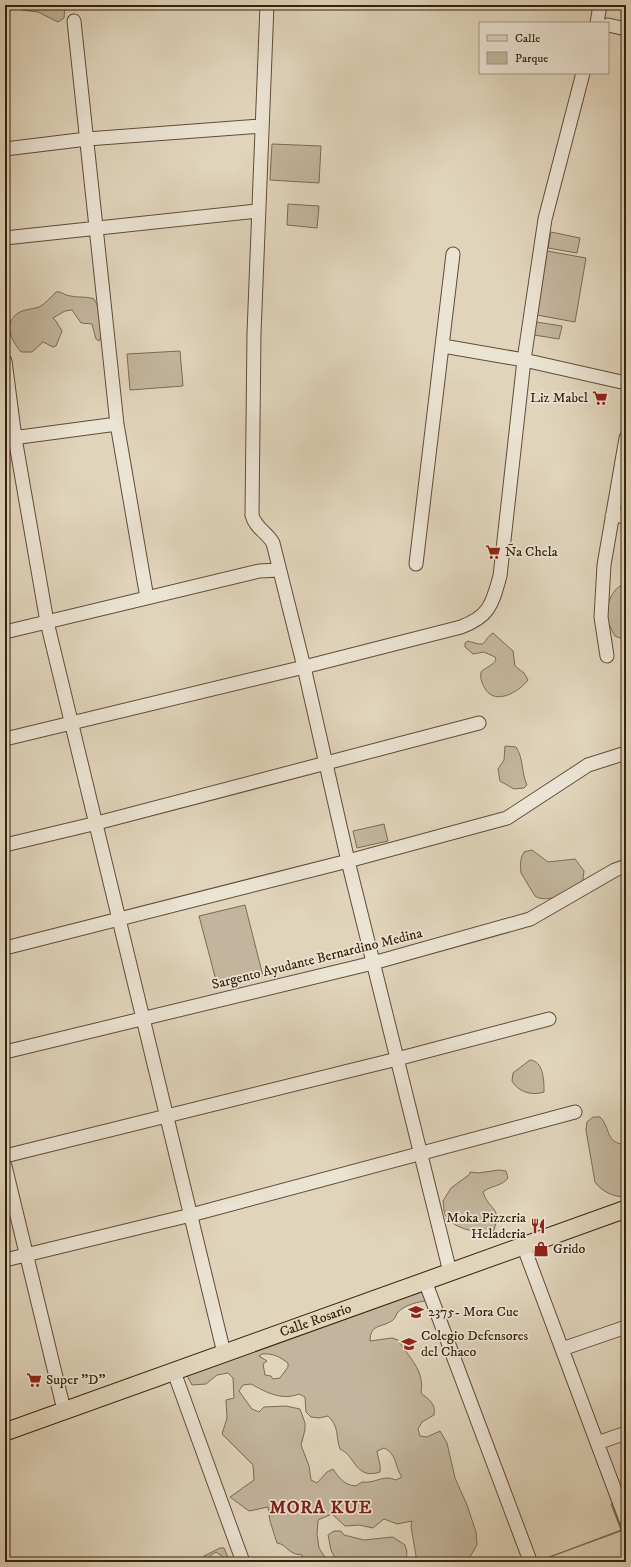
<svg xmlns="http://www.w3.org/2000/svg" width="631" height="1567" viewBox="0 0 631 1567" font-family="'IM FELL DW Pica',serif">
	<rect width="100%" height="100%" fill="#e0d4bb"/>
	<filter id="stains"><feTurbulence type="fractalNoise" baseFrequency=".005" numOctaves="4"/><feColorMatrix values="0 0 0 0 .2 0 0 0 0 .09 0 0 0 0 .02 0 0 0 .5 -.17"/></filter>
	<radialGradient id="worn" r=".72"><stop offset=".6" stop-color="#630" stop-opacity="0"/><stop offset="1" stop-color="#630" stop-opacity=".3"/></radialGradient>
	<!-- green -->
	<path fill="#c3b59d" stroke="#7c6a54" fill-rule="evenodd" d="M 19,5 L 65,5 L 64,18 L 58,22 L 38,12 L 22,10 Z
		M 272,144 L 321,146 L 319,183 L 270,180 Z
		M 288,204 L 319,206 L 317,228 L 287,225 Z
		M 551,232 L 580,238 L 577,253 L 548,248 Z
		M 547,251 L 586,258 L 575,322 L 537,315 Z
		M 56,292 C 62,291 65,296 71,296 C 80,298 86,296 94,299 C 101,311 106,329 99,341 L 96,339 L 92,324 L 81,323 L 72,310 L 65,311 L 53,318 L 56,321 L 62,331 L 56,346 L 53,347 L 43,342 L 32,352 L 21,352 C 11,340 2,322 20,312 C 26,309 33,309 39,307 C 45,304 51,297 56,292 Z
		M 536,322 L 562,326 L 559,339 L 534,335 Z
		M 180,351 L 183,386 L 130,390 L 127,354 Z
		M 626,584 L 626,640 L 625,640 L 615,636 L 605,617 C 607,605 612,586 626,584 Z
		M 493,633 L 513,651 L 515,666 L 524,673 L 528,680 C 519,692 496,705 486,690 C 482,684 480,679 481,672 C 486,667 492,666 496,660 L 495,657 L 484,652 L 473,654 L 465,647 L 465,643 L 468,641 C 490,648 480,642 493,633 Z
		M 505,746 L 516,747 C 524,759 521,772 527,785 L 524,788 L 514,789 L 500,781 L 498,769 L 504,760 Z
		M 384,824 L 388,841 L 357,848 L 353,831 Z
		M 532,850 L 548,862 L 575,859 L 584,871 L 582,887 C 571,892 546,904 535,896 L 521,873 C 520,865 520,859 524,852 Z
		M 245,905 L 263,976 L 218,988 L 199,916 Z
		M 530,1060 C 544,1061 544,1082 544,1092 C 532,1096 518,1092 512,1081 L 513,1073 Z
		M 593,1117 L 600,1117 C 612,1130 604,1142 626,1145 L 626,1197 C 614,1197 602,1192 595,1182 L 586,1130 L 587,1122 Z
		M 499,1170 L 506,1171 L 508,1178 C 501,1187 491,1185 483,1192 C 489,1211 502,1206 494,1230 C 481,1235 453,1229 446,1216 C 443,1211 444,1206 443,1201 L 451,1188 L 470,1174 L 470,1172 L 478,1173 Z
		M 433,1290 L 428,1301 C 419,1301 405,1305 398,1312 C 396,1314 396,1318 393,1320 C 383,1328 370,1323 370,1341 L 392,1338 L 398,1340 C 409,1358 425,1370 421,1393 C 429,1400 436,1403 434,1415 L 422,1422 L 418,1429 L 420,1436 L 427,1437 L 440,1431 L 447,1443 L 455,1478 L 467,1505 L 476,1532 L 477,1545 L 467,1562 L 417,1562 L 411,1526 L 412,1521 L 397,1524 L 384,1519 L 373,1528 L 359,1525 L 345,1526 L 332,1514 L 318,1520 L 317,1534 L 319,1548 L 328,1562 L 304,1562 L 302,1555 C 287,1554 288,1545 277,1543 L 270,1521 L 268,1507 L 249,1511 L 230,1497 L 254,1480 L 253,1465 L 222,1434 L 227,1418 L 226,1400 L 234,1398 L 233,1378 L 228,1373 L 217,1375 L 206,1384 L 192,1385 L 185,1372 L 419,1292 ZM 262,1354 C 273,1353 280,1357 288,1363 L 288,1367 L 280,1378 L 273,1379 L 271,1376 L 265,1375 L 263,1364 L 267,1361 L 259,1356 ZM 251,1384 C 266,1392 281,1401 299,1394 L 305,1397 L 306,1412 L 311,1417 L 319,1418 L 328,1416 C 340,1428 335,1435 340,1449 C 356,1456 355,1480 380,1472 C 381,1464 378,1459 377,1451 L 384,1448 C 398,1455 394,1466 402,1477 L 396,1480 C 383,1474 375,1484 362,1482 L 356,1486 C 344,1485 339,1478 333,1469 L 327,1472 L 317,1483 L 311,1480 L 309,1466 L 301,1445 L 305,1430 L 305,1423 L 300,1409 L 286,1406 L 264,1407 L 259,1412 L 252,1409 L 239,1391 L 243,1385 Z
		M 334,1531 L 341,1531 L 344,1535 L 364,1540 L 393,1537 L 405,1545 L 407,1552 L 406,1562 L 337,1562 L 331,1550 L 328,1535 Z
		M 220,1548 L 224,1548 L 230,1562 L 226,1562 L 222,1556 L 216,1552 L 210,1556 L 209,1562 L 208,1562 L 204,1556 Z"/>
	<!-- water -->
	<path fill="#a6977f" stroke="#796751" d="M 613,1503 L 626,1539 L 626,1544 L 621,1531 L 536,1562 L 621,1530 L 611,1504 Z"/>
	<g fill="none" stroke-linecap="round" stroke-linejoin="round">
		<!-- minor casing -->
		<g stroke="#604d37" stroke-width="15">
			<path id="minor" d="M 267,5 L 254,333 L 252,515 C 255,528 267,532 273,543 L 304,667 L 348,861 L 450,1272
				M 74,21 L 117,424 L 147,598
				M 597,23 L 600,5
				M 608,25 L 626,29
				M 5,149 L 87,139 L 261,126
				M 5,238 L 257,211
				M 443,346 L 524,360 L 626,383
				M 5,361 L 15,438 L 47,622 L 224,1353
				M 5,439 L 117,424
				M 612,516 L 626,516
				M 416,564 L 453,254
				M 5,632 L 259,571 L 279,570
				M 607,656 L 601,617 L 604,565 L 626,438
				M 5,739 L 304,667 L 461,627 C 490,616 492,604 500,576 L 524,360 L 545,219 L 583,73
				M 5,845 L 97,823 L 479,723
				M 5,948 L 348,861 L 507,818 L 588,765 L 626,753
				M 5,1052 L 373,963 L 530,919 L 615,870 L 626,866
				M 5,1156 L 397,1059 L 549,1019
				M 5,1166 L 64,1410
				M 523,1245 L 626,1520
				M 5,1260 L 191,1215 L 575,1112
				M 425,1281 L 529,1558
				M 562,1349 L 626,1327
				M 174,1372 L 243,1562
				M 597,1443 L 626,1433"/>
		</g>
		<!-- major casing -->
		<g stroke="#36200b" stroke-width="19">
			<g id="major">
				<path id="s1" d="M 5,1432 L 626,1209"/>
			</g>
		</g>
		<!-- minor -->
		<use href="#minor" stroke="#ebe3d3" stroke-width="13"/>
		<!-- major -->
		<use href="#major" stroke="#e0d4bb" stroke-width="17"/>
	</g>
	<!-- icons -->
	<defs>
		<g id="supermarket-bare" transform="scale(1.2)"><path d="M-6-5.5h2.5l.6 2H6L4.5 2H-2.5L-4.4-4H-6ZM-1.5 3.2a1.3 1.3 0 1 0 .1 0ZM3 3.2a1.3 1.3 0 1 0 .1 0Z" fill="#8f2418" stroke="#ebe3d3" stroke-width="2.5" paint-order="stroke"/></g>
		<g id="restaurant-bare" transform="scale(1.2)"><path d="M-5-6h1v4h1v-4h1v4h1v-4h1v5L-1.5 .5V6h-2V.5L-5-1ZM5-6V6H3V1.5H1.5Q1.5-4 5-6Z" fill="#8f2418" stroke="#ebe3d3" stroke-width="2.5" paint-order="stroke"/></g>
		<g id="shop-bare" transform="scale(1.2)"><path d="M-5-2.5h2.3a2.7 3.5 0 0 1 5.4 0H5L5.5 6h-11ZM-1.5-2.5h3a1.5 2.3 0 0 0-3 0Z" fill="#8f2418" stroke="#ebe3d3" stroke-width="2.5" paint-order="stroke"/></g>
		<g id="school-bare" transform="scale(1.2)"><path d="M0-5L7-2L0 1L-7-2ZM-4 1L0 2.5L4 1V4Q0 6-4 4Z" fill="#8f2418" stroke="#ebe3d3" stroke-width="2.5" paint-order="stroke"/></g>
	</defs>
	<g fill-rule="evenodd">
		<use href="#supermarket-bare" x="600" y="398"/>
		<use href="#supermarket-bare" x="493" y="552"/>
		<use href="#restaurant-bare" x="538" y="1226"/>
		<use href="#shop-bare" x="541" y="1249"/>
		<use href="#school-bare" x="416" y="1312"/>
		<use href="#school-bare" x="409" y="1344"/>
		<use href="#supermarket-bare" x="34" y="1380"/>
	</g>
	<g text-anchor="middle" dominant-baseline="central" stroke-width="3.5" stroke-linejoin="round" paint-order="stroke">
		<!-- poi labels -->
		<g font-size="14" fill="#36200b" stroke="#ebe3d3" text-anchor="start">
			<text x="588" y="398" text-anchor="end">Liz Mabel</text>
			<text x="505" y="552">Ña Chela</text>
			<text x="526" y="1218" text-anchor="end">Moka Pizzeria<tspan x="526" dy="16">Heladeria</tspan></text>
			<text x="553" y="1249">Grido</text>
			<text x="428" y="1312">2375- Mora Cue</text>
			<text x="421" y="1336">Colegio Defensores<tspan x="421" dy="16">del Chaco</tspan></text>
			<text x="46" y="1380">Super "D"</text>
		</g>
		<!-- street labels -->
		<g font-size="14" fill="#36200b" stroke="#ebe3d3">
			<text transform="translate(317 959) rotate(-14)">Sargento Ayudante Bernardino Medina</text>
			<text stroke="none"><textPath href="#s1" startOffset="330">Calle Rosario</textPath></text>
		</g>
		<!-- district labels -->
		<g font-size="18" font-weight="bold" letter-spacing="1" fill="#7a1f14" stroke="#ebe3d3">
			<text x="321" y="1508">MORA KUE</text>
		</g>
	</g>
	<!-- margin -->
	<rect width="631" height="1567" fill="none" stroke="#e0d4bb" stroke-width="20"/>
	<rect x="6" y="6" width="619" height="1555" fill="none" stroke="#36200b" stroke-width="2"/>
	<rect x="10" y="10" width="611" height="1547" fill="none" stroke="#36200b"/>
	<!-- legend -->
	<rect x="479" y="22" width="130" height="52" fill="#ebe3d3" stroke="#a39583"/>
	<rect x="487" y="35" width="20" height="6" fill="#e0d4bb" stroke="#a39583"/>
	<text x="515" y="42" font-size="12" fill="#36200b">Calle</text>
	<rect x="487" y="52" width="20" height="12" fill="#c3b59d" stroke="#a39583"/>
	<text x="515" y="62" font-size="12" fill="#36200b">Parque</text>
	<rect width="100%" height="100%" filter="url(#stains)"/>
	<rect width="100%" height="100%" fill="url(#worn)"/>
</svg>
